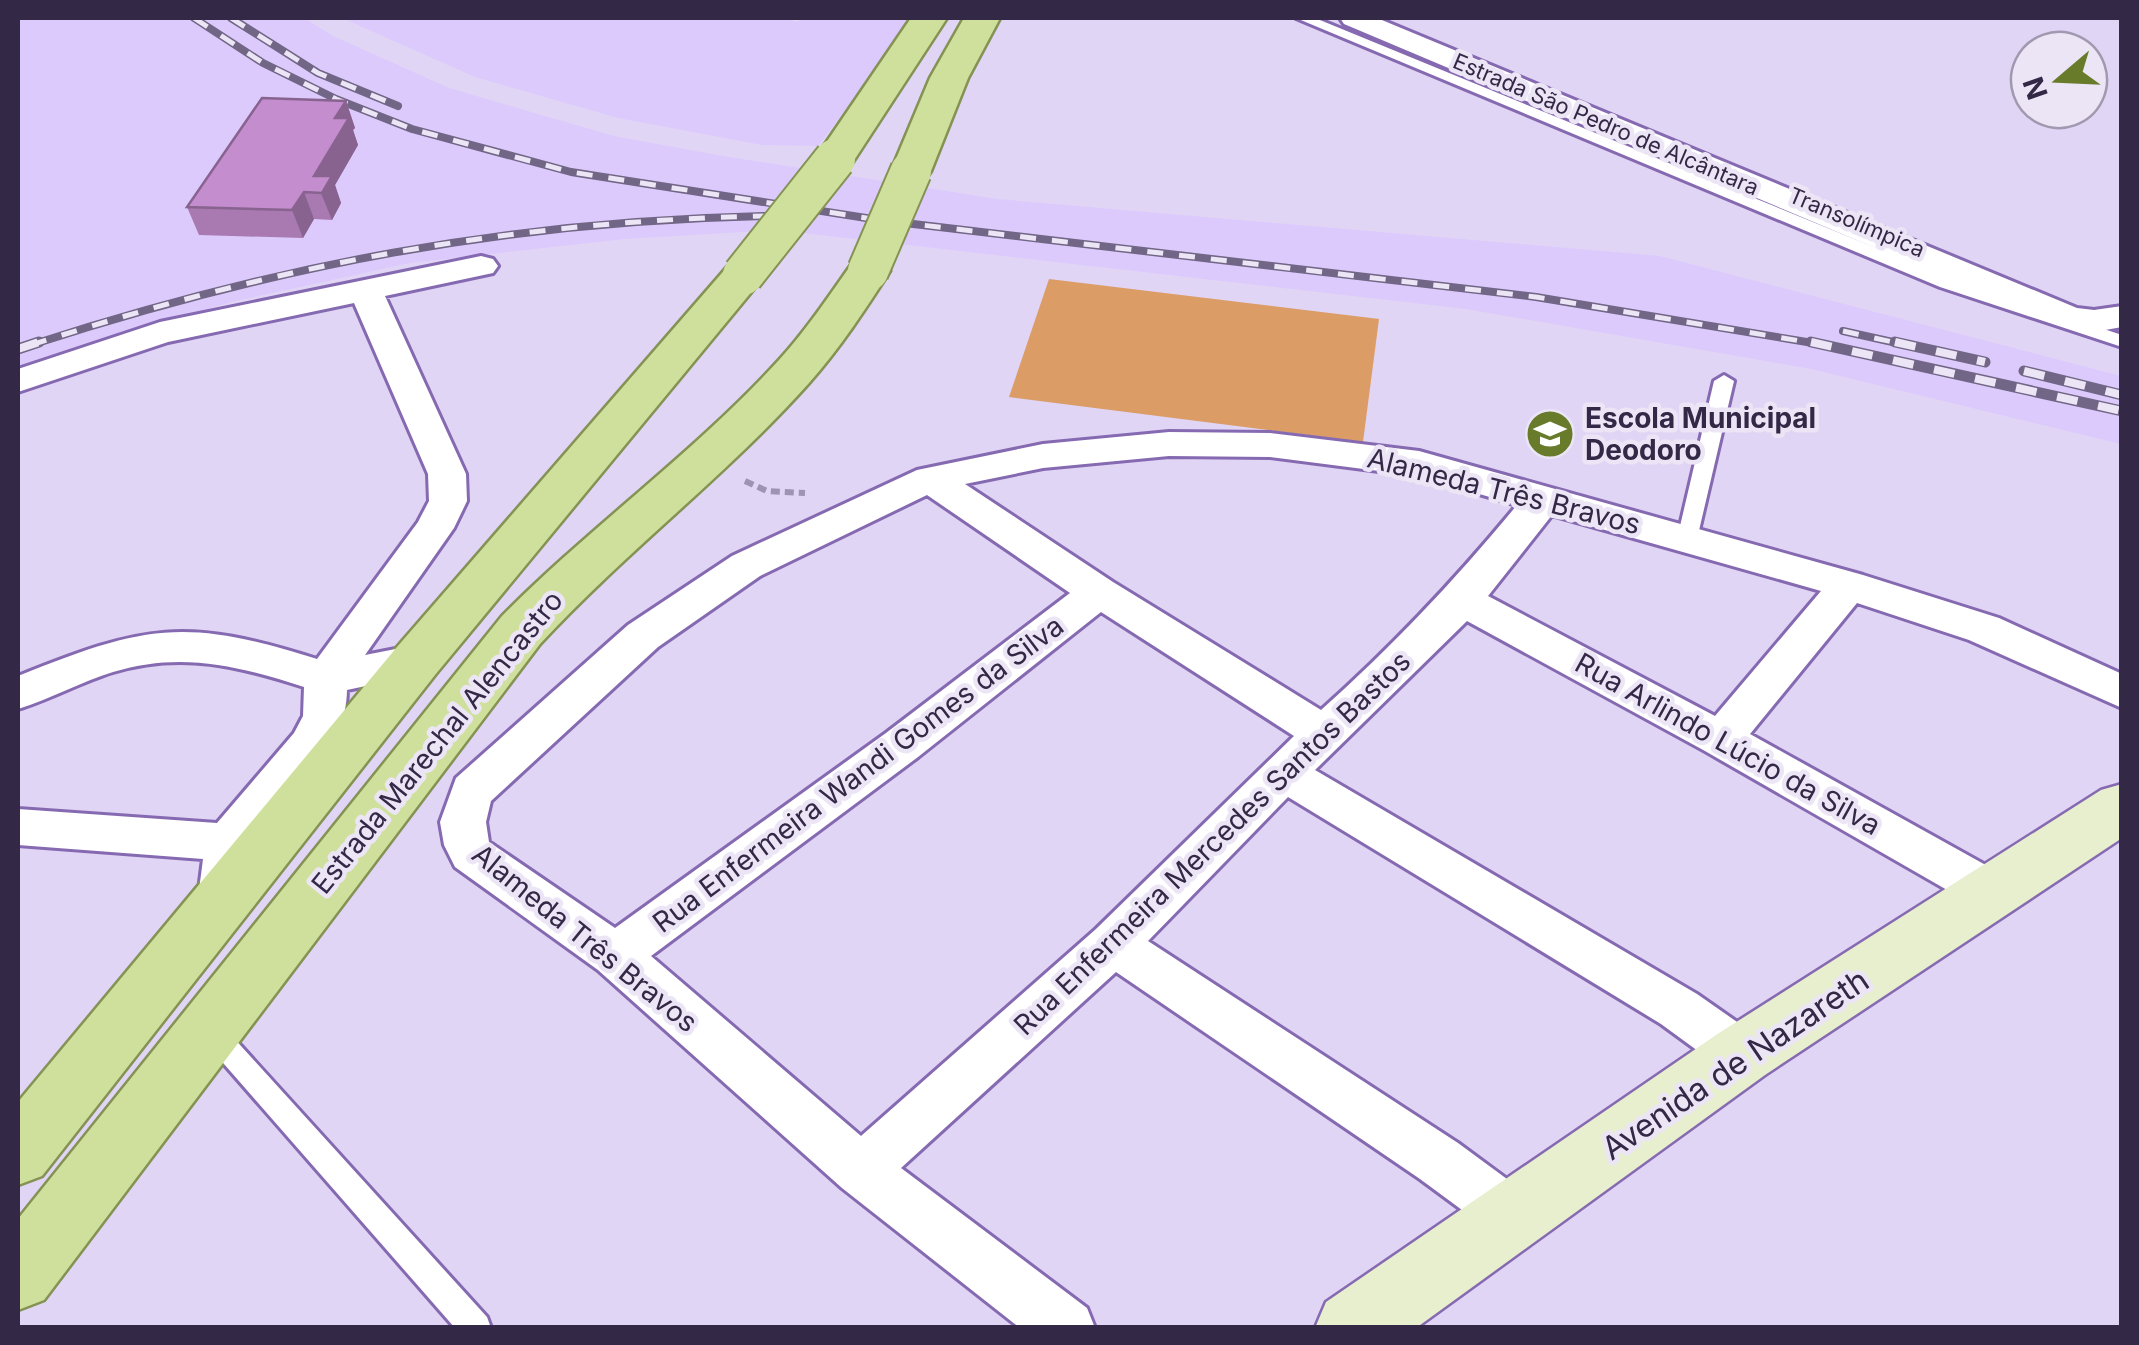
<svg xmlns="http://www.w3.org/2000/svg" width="2139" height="1345" viewBox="0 0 2139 1345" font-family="Inter,sans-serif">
	<rect width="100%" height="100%" fill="#e0d5f5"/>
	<!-- built -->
	<path fill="#dccafd" d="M 18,18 L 304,18 L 333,36 L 449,88 L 614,136 L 723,156 L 997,199 L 1660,256 L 2121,376 L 2121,444 L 1811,369 L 1466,309 L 777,230 L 625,239 L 410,263 L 231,302 L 18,370 Z
		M 342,18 L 789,18 L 795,22 L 808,18 L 915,18 L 818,146 L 762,145 L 618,118 L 475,77 Z"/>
	<!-- green -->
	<path fill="#db9c66" d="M 1049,279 L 1379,319 L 1363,442 L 1009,397 Z"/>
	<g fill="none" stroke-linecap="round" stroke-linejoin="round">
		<!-- lane casing -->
		<g stroke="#866ab1" stroke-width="6">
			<path id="lane" d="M 1296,18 L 1315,18 L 1952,279 L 2122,335 L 2122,347 L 1940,287 Z
				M 1724,375 L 1734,381 L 1697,539 L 1687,546 L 1677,539 L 1714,381 Z
				M 212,1020 L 221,1024 L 487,1317 L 491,1328 L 455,1328 L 203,1040 L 199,1032 L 203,1024 Z"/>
		</g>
		<!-- street casing -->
		<g stroke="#866ab1" stroke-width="6">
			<path id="street" d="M 1340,18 L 1377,18 L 2077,308 L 2094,310 L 2122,306 L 2122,327 L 2094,332 L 2058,325 L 1344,24 Z
				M 481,256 L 493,259 L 498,266 L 493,273 L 385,296 L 466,474 L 467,501 L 454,528 L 365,655 L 416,645 L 431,650 L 437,661 L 431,672 L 347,690 C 346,758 285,791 253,845 C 242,863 249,891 239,912 L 222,918 L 205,912 L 198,898 L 203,859 L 18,845 L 18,809 L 217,823 L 294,733 L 303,716 L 304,687 C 239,666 181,651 113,672 C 81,682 50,699 18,709 L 18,676 C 145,625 184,617 317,659 L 418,522 L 429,501 L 428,474 L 354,303 L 168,342 L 18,392 L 18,369 L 160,322 Z
				M 1169,432 L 1270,433 L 1419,451 L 1863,575 L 1999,618 L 2122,674 L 2122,708 L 1969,640 L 1857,603 L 1750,734 L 2009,878 L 2016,892 L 2009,906 L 1992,912 L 1975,906 L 1705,751 L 1467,621 L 1315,770 L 1697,994 L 1760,1038 L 1768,1054 L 1760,1070 L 1742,1077 L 1724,1070 L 1661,1024 L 1288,797 L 1148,941 L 1458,1143 L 1534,1199 L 1542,1217 L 1534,1235 L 1515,1243 L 1496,1235 L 1420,1179 L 1116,972 L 901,1168 L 1087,1308 L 1095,1328 L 1020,1328 L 842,1188 L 598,970 L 455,867 L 444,845 L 440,822 L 456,778 L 628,625 L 732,556 L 917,470 L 1043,444 ZM 1169,456 L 1270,457 L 1418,476 L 1517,505 C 1455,580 1394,645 1321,710 L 1113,582 L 965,484 L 1043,468 ZM 927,495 L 1070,593 L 886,733 L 615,928 L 489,842 L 486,822 L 491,801 L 658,647 L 760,576 ZM 1552,515 L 1821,591 L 1715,716 L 1488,596 ZM 1101,612 L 1294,736 L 1096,929 L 861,1136 L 651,956 L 918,757 Z"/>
		</g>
		<!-- secondary casing -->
		<g stroke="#866ab1" stroke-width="5">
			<path id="secondary" d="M 2122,784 L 2122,838 L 1765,1075 L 1416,1328 L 1315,1328 L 1326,1302 L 1719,1033 L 2101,790 Z"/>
		</g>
		<!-- primary casing -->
		<g stroke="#849254" stroke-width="5">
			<path id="primary" d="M 911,18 L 947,18 L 849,168 L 835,171 L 821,168 L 815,159 Z
				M 964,18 L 1000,18 L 968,78 L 931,171 L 925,180 L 911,183 L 897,180 L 891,171 L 930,78 Z
				M 868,258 L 883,262 L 890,271 C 865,310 840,348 809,383 C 726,476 625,552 540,644 L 44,1300 L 18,1310 L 18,1219 L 502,616 C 590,527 694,453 779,360 C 807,329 829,296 853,262 Z
				M 743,262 L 758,266 L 765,275 L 758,284 L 435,675 L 42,1176 L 18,1185 L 18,1102 L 397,647 L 728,266 Z"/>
		</g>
		<!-- path -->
		<path stroke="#9e93b2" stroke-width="6" stroke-dasharray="9 5" stroke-linecap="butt" d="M 745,481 L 767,491 L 805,493"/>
		<!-- lane -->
		<use href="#lane" fill="#fff" fill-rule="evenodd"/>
		<!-- street -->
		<use href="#street" fill="#fff" fill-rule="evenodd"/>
		<!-- secondary -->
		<use href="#secondary" fill="#e7efce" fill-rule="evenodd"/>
		<!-- primary -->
		<use href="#primary" fill="#cfe09d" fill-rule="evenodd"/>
		<!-- rail-far1 casing -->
		<g stroke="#716685" stroke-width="8">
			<path id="rail-far1" d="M 194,18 L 263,63 L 336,99 L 412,129 L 571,172 L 879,220 L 1536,297 L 1825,345
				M 231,18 L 318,73 L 398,106
				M 1843,331 L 1906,345
				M 31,345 C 278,265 508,221 768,216"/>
		</g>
		<!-- rail casing -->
		<g stroke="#716685" stroke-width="11">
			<path id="rail" d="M 1811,342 L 2122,411
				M 1895,342 L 1985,362
				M 18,349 L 39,342
				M 2024,371 L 2122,395"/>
		</g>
		<!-- rail-far1 -->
		<use href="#rail-far1" stroke="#ebe5f5" stroke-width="5" stroke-dasharray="16" stroke-linecap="butt"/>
		<!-- rail -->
		<use href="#rail" stroke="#ebe5f5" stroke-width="8" stroke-dasharray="21" stroke-linecap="butt"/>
		<!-- primary-bridge casing -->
		<g stroke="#849254" stroke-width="44" stroke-linecap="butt">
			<path id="primary-bridge" d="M 868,271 L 911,171
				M 743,275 L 835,159"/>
		</g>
		<!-- primary-bridge -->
		<use href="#primary-bridge" stroke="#cfe09d" stroke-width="40"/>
	</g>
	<!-- wall -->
	<path fill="#a979b1" d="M 346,101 L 355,128 L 353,130 L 358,145 L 335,185 L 341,203 L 332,220 L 314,219 L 303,238 L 199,235 L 187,207 Z"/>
	<!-- shaded-wall -->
	<path fill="#896390" d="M 346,101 L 355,128 L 353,130 L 358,145 L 335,185 L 341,203 L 332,220 L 314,176 L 335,118 Z
		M 304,192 L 314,219 L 303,238 L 292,210 Z"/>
	<!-- building -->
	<path fill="#c48dce" stroke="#896390" stroke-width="2.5" d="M 262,98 L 346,101 L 335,118 L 349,118 L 314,176 L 332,176 L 322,193 L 304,192 L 292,210 L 187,207 Z"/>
	<!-- icons -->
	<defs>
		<g id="school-disc" transform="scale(2.5)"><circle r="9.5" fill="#687b2a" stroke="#ebe5f5"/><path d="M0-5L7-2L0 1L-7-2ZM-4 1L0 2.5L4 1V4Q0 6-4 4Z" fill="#fff"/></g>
	</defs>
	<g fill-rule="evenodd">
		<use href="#school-disc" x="1550" y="434"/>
	</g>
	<g text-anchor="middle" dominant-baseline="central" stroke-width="9" stroke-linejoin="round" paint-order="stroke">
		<!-- far-street labels -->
		<g font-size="22" fill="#332846" stroke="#ebe5f5">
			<text transform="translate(1606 124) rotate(23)">Estrada São Pedro de Alcântara</text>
			<text transform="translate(1857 222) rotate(23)">Transolímpica</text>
		</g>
		<!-- poi labels -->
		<g font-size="28" font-weight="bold" fill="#332846" stroke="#ebe5f5" text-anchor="start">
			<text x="1585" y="418">Escola Municipal<tspan x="1585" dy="32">Deodoro</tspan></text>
		</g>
		<!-- street labels -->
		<g font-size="28" fill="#332846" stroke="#ebe5f5">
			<text transform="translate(1504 491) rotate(14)">Alameda Três Bravos</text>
			<text transform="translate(437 742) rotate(-51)">Estrada Marechal Alencastro</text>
			<text transform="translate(1728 744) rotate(29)">Rua Arlindo Lúcio da Silva</text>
			<text transform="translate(858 774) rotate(-37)">Rua Enfermeira Wandi Gomes da Silva</text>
			<text transform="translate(1212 843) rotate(-44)">Rua Enfermeira Mercedes Santos Bastos</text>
			<text transform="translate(585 938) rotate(39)">Alameda Três Bravos</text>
		</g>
		<!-- near-street labels -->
		<g font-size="32" fill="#332846" stroke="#ebe5f5">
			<text transform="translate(1735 1064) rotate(-34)">Avenida de Nazareth</text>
		</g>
	</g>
	<!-- border -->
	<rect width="2139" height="1345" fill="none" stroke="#332846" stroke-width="40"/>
	<!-- north arrow -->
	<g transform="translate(2059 80) rotate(251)"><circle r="48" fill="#ebe5f5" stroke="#a199af" stroke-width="2.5"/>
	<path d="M0-8L18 38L0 25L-18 38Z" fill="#687b2a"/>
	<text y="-15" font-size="28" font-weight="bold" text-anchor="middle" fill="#332846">N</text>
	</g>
</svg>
